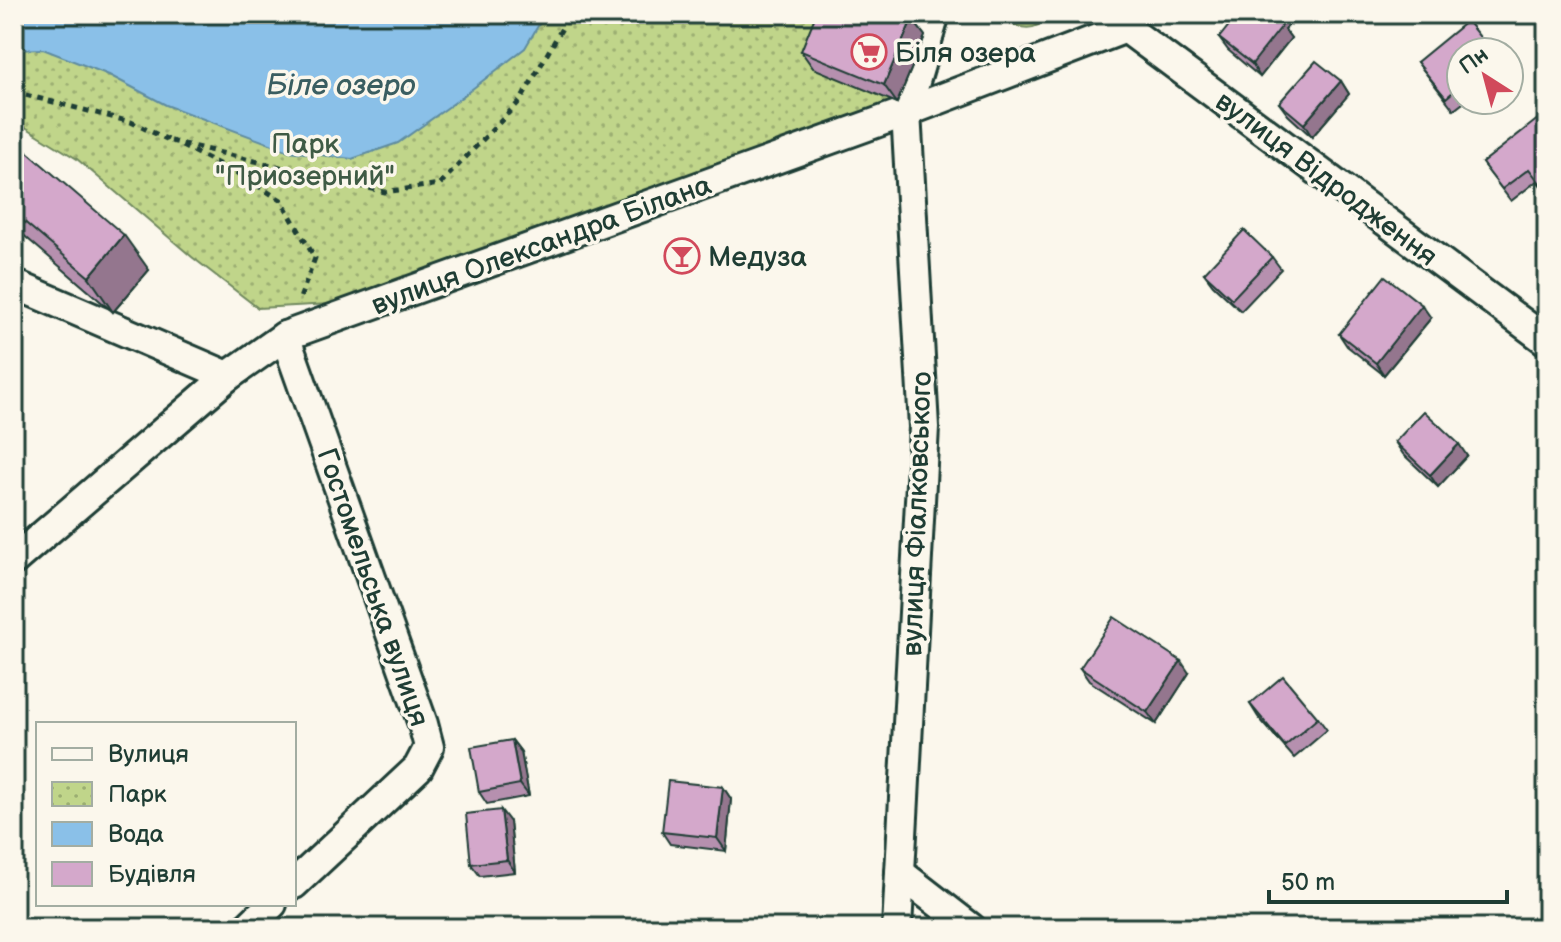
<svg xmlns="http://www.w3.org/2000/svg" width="1561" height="942" viewBox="0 0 1561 942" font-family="'Balsamiq Sans',sans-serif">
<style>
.grass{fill:url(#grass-tufts);stroke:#70895f;stroke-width:2}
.park{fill:url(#park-dots);stroke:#70895f;stroke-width:2}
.water{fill:#8ac0e8;stroke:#5f8ca0;stroke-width:2}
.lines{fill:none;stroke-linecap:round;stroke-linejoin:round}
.street-casing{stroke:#1f3d34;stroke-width:34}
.path{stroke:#1f3d34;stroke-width:5;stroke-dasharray:6 6;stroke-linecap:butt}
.street{stroke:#fbf7ec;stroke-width:28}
.wall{fill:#b690af;stroke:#1f3d34;stroke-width:2}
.shaded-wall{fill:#94768e;stroke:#1f3d34;stroke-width:2}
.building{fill:#d4a8cb;stroke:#1f3d34;stroke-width:2}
.labels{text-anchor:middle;stroke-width:7;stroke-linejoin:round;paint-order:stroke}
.poi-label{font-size:28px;fill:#1f3d34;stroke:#fbf7ec;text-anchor:start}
.park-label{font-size:28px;fill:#3f5b45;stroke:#fbf7ec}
.street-label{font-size:28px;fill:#1f3d34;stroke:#fbf7ec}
.water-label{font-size:30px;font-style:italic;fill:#3a5e61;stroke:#fbf7ec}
</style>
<defs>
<pattern id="grass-tufts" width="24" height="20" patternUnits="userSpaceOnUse" patternTransform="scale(2)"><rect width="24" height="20" fill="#c0d58a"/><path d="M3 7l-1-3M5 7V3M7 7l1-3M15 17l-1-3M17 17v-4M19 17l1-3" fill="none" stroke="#9bae72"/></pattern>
<pattern id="park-dots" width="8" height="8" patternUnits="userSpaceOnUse" patternTransform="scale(2)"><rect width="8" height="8" fill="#c0d58a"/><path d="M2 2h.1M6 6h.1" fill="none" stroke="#9bae72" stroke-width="1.8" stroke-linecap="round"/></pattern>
</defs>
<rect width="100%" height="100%" fill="#fbf7ec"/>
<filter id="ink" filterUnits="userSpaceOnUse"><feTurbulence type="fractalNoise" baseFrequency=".0125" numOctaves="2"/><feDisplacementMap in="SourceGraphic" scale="16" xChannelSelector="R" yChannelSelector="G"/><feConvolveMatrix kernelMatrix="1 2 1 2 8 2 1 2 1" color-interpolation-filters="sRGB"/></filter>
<g filter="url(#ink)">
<path class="grass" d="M988 14H1046V18C1032 38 1006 22 988 14Z"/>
<path class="park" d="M14 14H836L897 103 574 224 331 304 258 308 192 257 77 159 14 120Z"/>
<path class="water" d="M14 14H545L525 48 454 103 398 143 352 159 289 151 166 105 109 75 43 49 14 50Z"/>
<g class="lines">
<defs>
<g id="street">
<path d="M1111 17 1547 341"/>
<path d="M14 284 228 376"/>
<path d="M285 336 423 724 429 747 418 768 294 884"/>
<path d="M14 560 228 376 285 336 906 112 1126 28"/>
<path d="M900 873 971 928"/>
<path d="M247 928 272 904"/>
<path d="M897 928 924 427 906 112 935 14"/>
</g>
</defs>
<use href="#street" class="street-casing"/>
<g class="path">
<path d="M14 92 131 122 173 142"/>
<path d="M171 141 385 192 440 184 521 100 570 14"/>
<path d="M182 146 237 173 281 200 315 258 299 301"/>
</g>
<use href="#street" class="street"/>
</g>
<g class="wall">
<path d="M912 19 925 36 897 103 813 68 801 51Z"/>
<path d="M1285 30 1291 38 1260 77 1228 50 1219 38Z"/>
<path d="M1461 52V100H1467L1454 110 1417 62Z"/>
<path d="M1341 81 1349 94 1312 137 1288 115 1279 103Z"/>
<path d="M1547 117V193L1537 181 1511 201 1482 163Z"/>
<path d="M14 147 149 270 113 312 14 227Z"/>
<path d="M1272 257 1281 269 1241 311 1213 285 1204 273Z"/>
<path d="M1431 318 1384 375 1347 346 1339 334Z"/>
<path d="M1395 442 1467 456 1438 487 1403 454Z"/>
<path d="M1080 668 1189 673 1156 724 1089 681Z"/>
<path d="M1250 704 1318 718 1327 730 1294 758 1258 717Z"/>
<path d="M512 740 521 752 529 796 487 804 479 792Z"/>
<path d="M723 787 731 799 726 851 670 844 662 832Z"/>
<path d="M510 822 515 872 480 876 471 864Z"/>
</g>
<g class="shaded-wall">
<path d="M1279 14H1297L1285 30 1291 38 1260 77 1252 64 1275 20Z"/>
<path d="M912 19 925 36 897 103 884 85Z"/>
<path d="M1341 81 1349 94 1312 137 1304 124Z"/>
<path d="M124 235 149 270 113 312 89 277Z"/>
<path d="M1422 305 1431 318 1384 375 1376 363Z"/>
<path d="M17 308 22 314 14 331V315Z"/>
<path d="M1459 444 1467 456 1438 487 1430 475Z"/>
<path d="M1181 661 1189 673 1156 724 1147 712Z"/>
<path d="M512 740 521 752 529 796 520 784Z"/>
<path d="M723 787 731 799 726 851 717 838Z"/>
<path d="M501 810 510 822 515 872 507 860Z"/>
</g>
<g class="building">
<path d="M816 14H901L912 19 884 85 801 51Z"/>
<path d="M1238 14H1279L1275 20 1282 26 1252 64 1219 38Z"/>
<path d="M1467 21 1492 52H1461V85L1446 98 1417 62Z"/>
<path d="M1316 61 1341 81 1304 124 1279 103Z"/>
<path d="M1544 114 1547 117V192L1529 169 1502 189 1482 163Z"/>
<path d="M17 143 124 235 89 277 14 213V147Z"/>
<path d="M1244 230 1272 257 1232 299 1204 273Z"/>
<path d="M1385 276 1422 305 1376 363 1339 334Z"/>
<path d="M1424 411 1459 444 1430 475 1395 442Z"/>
<path d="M1114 617 1181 661 1147 712 1080 668Z"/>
<path d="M1283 676 1318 718 1285 746 1250 704Z"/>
<path d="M512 740 520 784 479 792 471 747Z"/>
<path d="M668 781 723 787 717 838 662 832Z"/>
<path d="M501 810 507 860 471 864 466 814Z"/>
</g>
</g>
<defs>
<symbol id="supermarket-ring" viewBox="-11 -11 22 22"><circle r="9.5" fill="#fbf7ec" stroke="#d1495b" stroke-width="1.5"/><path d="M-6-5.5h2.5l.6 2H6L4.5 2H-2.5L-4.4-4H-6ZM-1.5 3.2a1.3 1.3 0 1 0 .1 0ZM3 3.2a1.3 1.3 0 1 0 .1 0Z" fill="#d1495b"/></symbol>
<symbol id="bar-ring" viewBox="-11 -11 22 22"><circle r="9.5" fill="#fbf7ec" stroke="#d1495b" stroke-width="1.5"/><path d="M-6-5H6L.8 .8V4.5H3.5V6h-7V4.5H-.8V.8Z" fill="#d1495b"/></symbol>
</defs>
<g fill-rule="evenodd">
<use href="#supermarket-ring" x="849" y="32" width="40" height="40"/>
<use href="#bar-ring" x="662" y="236" width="40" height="40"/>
</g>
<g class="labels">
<g class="poi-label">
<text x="895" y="62">Біля озера</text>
<text x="708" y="266">Медуза</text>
</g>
<g class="park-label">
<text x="305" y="153">Парк<tspan x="305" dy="32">"Приозерний"</tspan></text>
</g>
<g class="street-label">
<text transform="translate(1327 178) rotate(37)" y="10">вулиця Відродження</text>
<text transform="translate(541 244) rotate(-20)" y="10">вулиця Олександра Білана</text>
<text transform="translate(916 514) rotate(-88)" y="10">вулиця Фіалковського</text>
<text transform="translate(374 587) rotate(71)" y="10">Гостомельська вулиця</text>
</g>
<g class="water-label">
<text x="341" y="95">Біле озеро</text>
</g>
</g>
<rect width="1561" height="942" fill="none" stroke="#fbf7ec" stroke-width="48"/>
<rect x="24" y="24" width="1513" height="894" fill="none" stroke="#1f3d34" stroke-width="3" filter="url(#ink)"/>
<rect x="36" y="722" width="260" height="184" fill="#fbf7ec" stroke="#a3ada2" stroke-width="2"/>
<rect x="52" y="748" width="40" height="12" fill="#fbf7ec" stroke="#a3ada2" stroke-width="2"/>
<text x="108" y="762" font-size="24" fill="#1f3d34">Вулиця</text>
<rect x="52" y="782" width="40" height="24" fill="url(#park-dots)" stroke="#a3ada2" stroke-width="2"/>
<text x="108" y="802" font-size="24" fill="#1f3d34">Парк</text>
<rect x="52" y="822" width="40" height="24" fill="#8ac0e8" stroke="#a3ada2" stroke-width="2"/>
<text x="108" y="842" font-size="24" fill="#1f3d34">Вода</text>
<rect x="52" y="862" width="40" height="24" fill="#d4a8cb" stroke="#a3ada2" stroke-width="2"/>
<text x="108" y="882" font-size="24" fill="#1f3d34">Будівля</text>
<g transform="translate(1485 76) rotate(324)"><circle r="38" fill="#fbf7ec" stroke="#a3ada2" stroke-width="2"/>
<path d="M0-6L14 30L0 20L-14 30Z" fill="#d1495b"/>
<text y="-12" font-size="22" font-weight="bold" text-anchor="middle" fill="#1f3d34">Пн</text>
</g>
<path d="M1269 890v12h238v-12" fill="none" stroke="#1f3d34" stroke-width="4"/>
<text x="1281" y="890" font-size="24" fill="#1f3d34" stroke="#fbf7ec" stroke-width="6" paint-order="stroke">50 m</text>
</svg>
